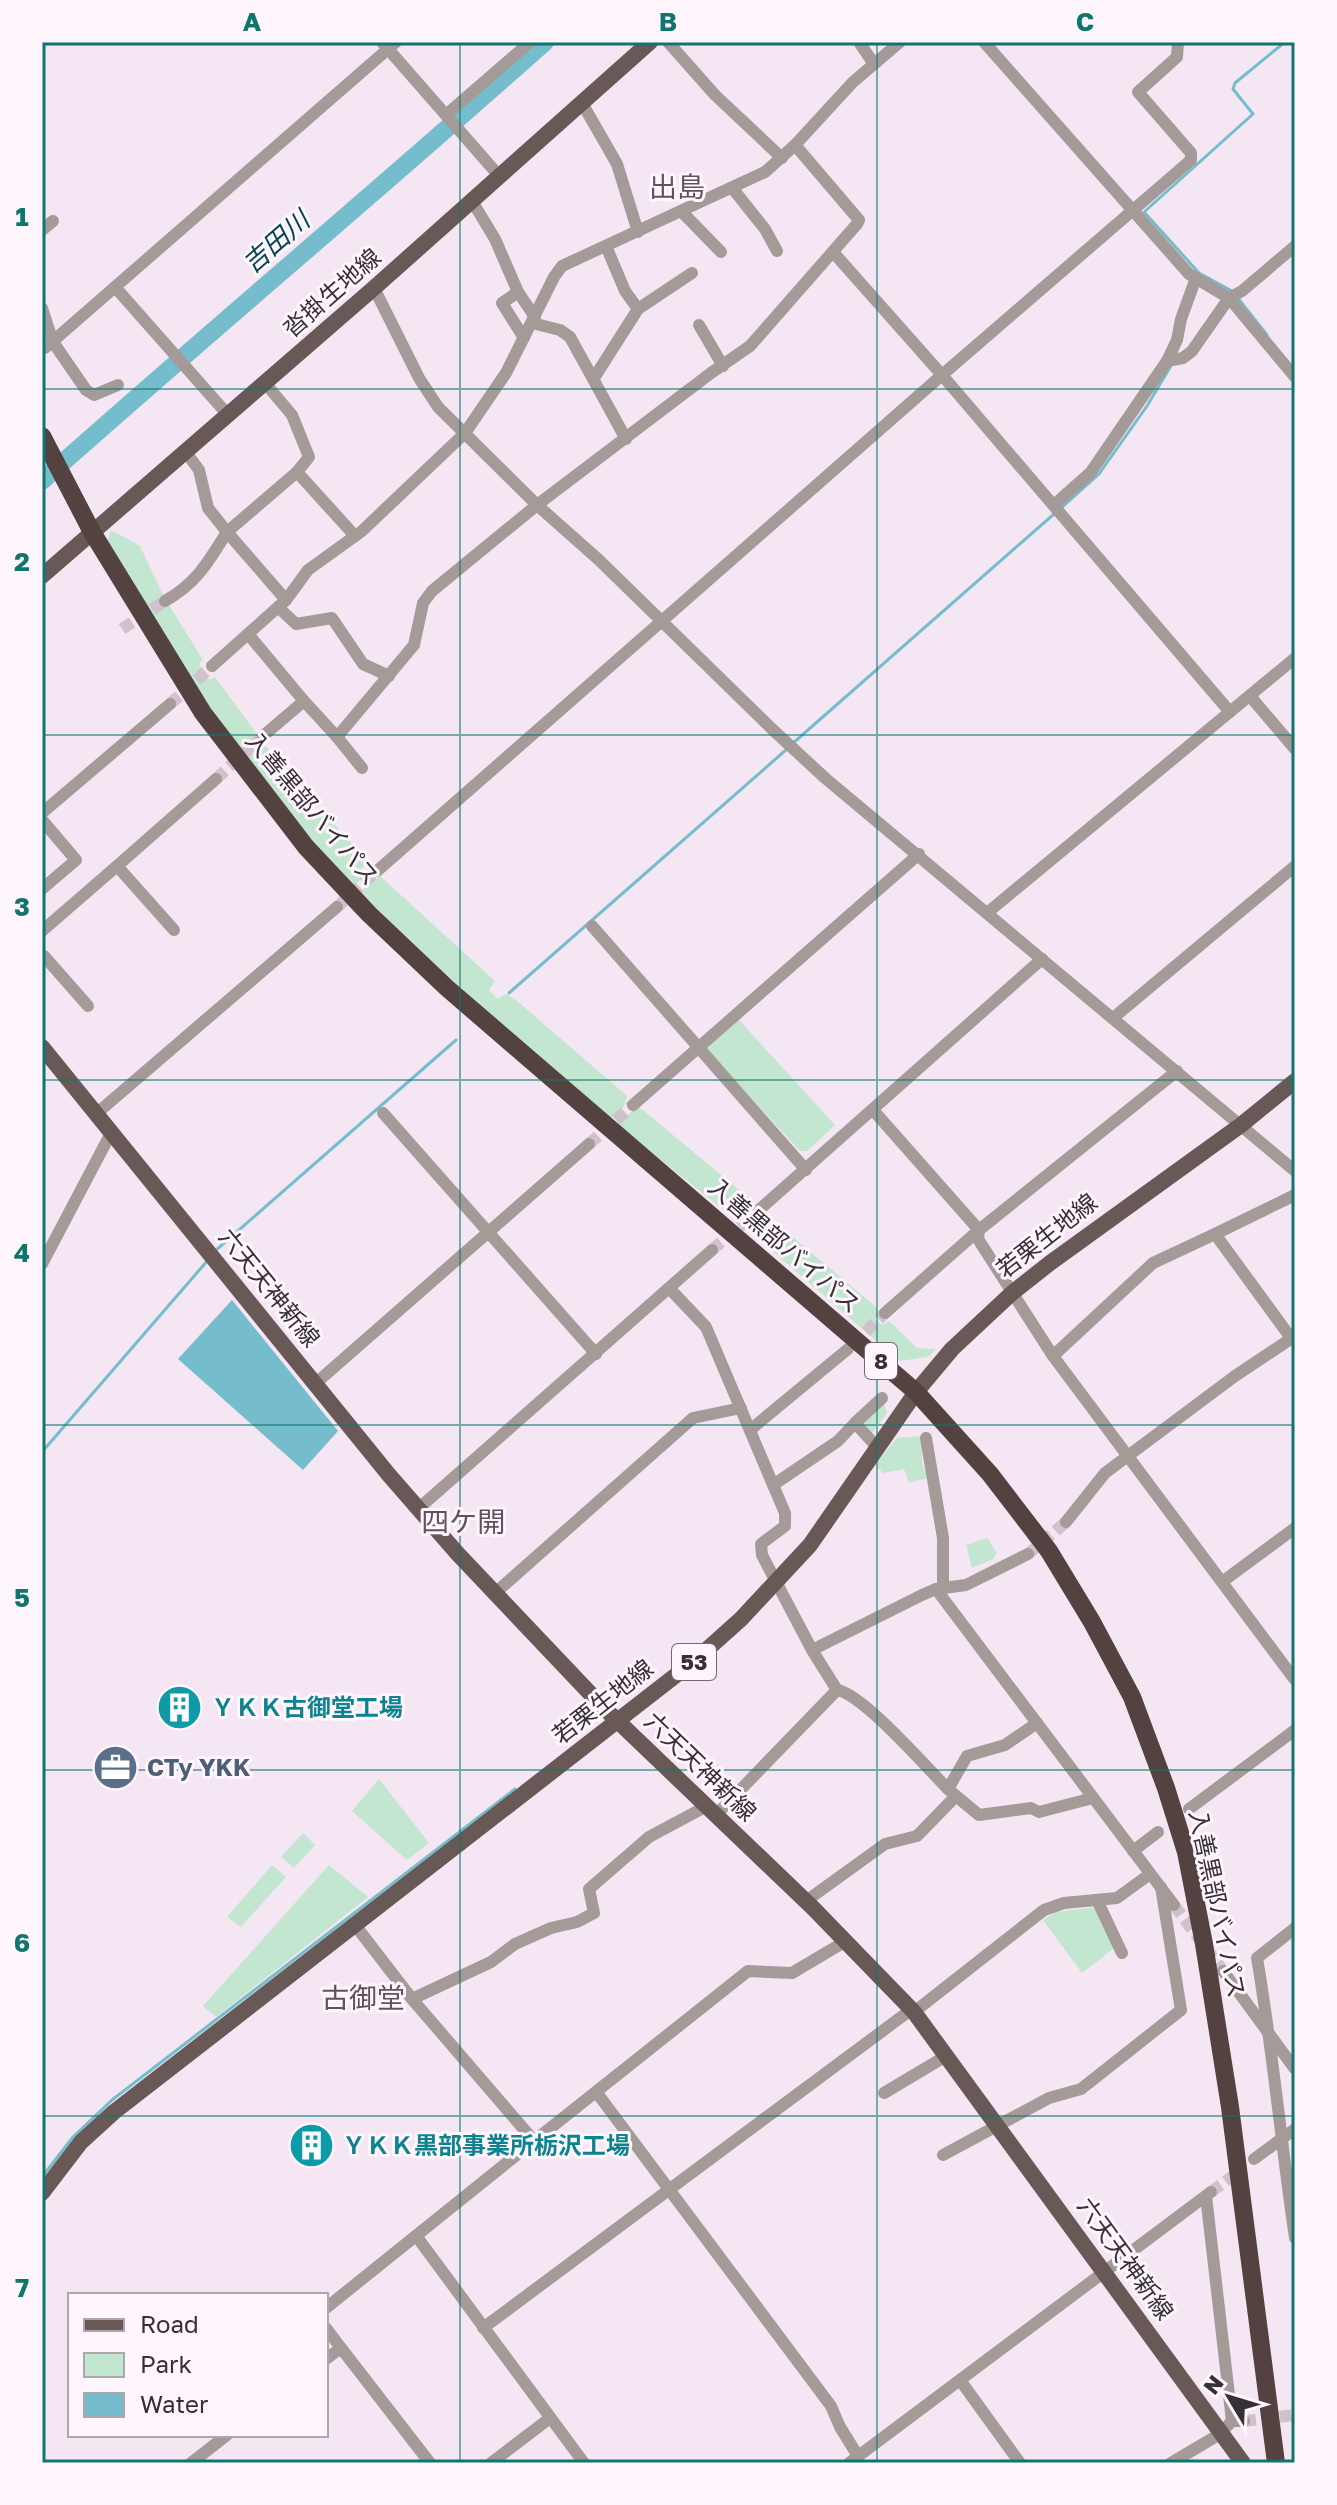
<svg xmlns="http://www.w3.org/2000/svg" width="1337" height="2505" viewBox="0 0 1337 2505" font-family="'Golos Text','Noto Sans JP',sans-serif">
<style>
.green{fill:#c2e6cf}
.water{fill:#75bdcc}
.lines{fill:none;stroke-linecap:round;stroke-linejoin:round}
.stream{stroke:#75bdcc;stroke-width:3}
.river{stroke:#75bdcc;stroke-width:18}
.minor-tunnel{stroke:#cfc2cd;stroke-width:12;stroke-dasharray:12 6;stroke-linecap:butt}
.minor{stroke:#a49b99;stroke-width:12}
.major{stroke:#685956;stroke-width:16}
.highway{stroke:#53423f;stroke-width:18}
.grid{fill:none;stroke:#0f766e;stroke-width:2;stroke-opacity:0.55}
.labels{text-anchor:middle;stroke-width:6;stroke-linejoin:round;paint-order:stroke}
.shield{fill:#fef5fd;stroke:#726b72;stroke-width:2}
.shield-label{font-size:22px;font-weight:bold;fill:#363036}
.street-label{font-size:24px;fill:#363036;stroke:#fef5fd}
.culture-label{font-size:24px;font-weight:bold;fill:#0d838f;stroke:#fef5fd;text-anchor:start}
.service-label{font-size:24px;font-weight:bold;fill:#4e5e75;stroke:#fef5fd;text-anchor:start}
.water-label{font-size:26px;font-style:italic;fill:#004550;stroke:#fef5fd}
.quarter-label{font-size:28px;fill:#5f525e;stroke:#fef5fd}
.neatline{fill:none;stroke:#0f766e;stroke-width:3}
.grid-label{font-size:26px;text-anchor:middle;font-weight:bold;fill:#0f766e}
</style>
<rect width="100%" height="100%" fill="#f5e6f3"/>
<g class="green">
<path d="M111 530 140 546 163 595 158 599 162 607 169 605 203 660 199 664 209 680 215 677 257 734 253 740 259 747 264 744 311 799 304 806 314 815 321 810 368 861 361 869 367 875 353 886 304 832 207 704 107 542Z"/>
<path d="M380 876 495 981 489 990 498 999 506 994 516 1000 627 1096 624 1106 610 1119 416 948 360 892Z"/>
<path d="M739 1020 835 1125 807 1151H800L706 1049Z"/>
<path d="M638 1106 750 1199 742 1206 750 1212 739 1222 617 1125Z"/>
<path d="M757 1217 763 1220 770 1218 876 1307 879 1314 875 1319 882 1325 889 1321 917 1348 936 1349 928 1357 899 1361 745 1227Z"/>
<path d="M883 1401 887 1413 871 1434 862 1423Z"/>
<path d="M922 1436V1462L927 1478 909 1483 904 1469 883 1473 875 1465 897 1438Z"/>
<path d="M987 1538 997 1553 993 1559 972 1568 966 1545Z"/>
<path d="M379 1779 429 1843 407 1860 352 1811Z"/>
<path d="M303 1833 315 1845 294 1868 281 1857Z"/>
<path d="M272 1865 286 1877 241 1927 227 1917Z"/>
<path d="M329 1865 368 1897 216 2017 203 2006Z"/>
<path d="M1097 1907 1114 1948 1082 1973 1043 1920 1056 1912Z"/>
</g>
<path class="water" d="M232 1300 338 1431 303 1470 178 1359Z"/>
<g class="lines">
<g class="stream">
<path d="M1232 291 1199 273 1144 212 1253 114 1233 89 1235 83 1285 42"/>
<path d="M1237 297 1267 335"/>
<path d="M1060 509 1099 474 1147 406 1172 364"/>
<path d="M792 744 1054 514"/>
<path d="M509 993 787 749"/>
<path d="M215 1251 456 1040"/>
<path d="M42 1452 208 1260"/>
<path d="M42 2177 73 2137 112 2100 515 1789"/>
</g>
<path class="river" d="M42 481C208 333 379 190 545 42"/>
<g class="minor-tunnel">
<path d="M122 629 165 601"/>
<path d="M170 704 212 666"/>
<path d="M216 779 263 736"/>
<path d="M337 907 377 871"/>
<path d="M589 1144 633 1105"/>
<path d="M712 1250 760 1209"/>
<path d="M853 1344 885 1313"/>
<path d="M1028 1554 1066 1522"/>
<path d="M1174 1905 1223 1971"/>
<path d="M1211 2192 1241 2170"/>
<path d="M1244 2421 1295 2415"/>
</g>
<g class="minor">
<path d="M382 42 500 177"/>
<path d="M668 42 715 95 782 158"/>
<path d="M859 42 874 64"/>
<path d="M984 42 1189 274 1229 298 1295 377"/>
<path d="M582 103 617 164 638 232"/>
<path d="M447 114 530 42"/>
<path d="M733 189 765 229 777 251"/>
<path d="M472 201 495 239 518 292"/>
<path d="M682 212 721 252"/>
<path d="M42 230 53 221"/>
<path d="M833 252 942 375 1230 712"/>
<path d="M115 287 228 415"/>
<path d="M374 288 419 378 438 407 537 505 599 560 772 729 825 778 1295 1171"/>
<path d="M42 308 53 342 86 390 94 395 118 385"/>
<path d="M638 309 692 273"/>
<path d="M532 323 560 330 570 337 626 439"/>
<path d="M699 325 723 366"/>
<path d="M524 338 502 303 518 292 535 317"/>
<path d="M45 348 396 42"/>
<path d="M1167 361 1183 358 1192 351 1229 298 1242 291 1295 246"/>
<path d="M594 378 638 309 625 291 606 246"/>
<path d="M265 383 292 415 309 457 297 472"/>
<path d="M185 451 199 470 208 508 227 532 297 472 355 536"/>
<path d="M1054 505 1091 472 1167 361 1177 340 1181 319 1196 278"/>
<path d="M165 601C197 583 208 562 227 532L286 600"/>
<path d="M278 607 296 624 332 618 363 664 389 676"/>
<path d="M248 634 304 701"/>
<path d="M212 666 286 600 308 570 362 531 465 433 506 373 554 277 562 266 765 172 795 145 853 82 900 42"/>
<path d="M1250 696 1295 749"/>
<path d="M263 736 304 701 337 737"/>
<path d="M362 768 337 737 414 645 423 603 432 591 537 505 711 373 750 346 857 224 859 220 795 145"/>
<path d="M42 813 170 704"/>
<path d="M42 820 76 860 42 889"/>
<path d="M377 871 942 375 1191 160V153L1138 92 1177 57 1178 42"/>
<path d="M987 913 1295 658"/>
<path d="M592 926 806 1170"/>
<path d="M174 930 117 866 216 779"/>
<path d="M42 931 117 866"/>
<path d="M42 958 44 956 88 1006"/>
<path d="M1113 1018 1295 866"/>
<path d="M633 1105 919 854"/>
<path d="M873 1110 979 1230 978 1239 1053 1356 1295 1680"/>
<path d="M383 1113 596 1354"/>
<path d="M96 1114 337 907"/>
<path d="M760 1209 1042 959"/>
<path d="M1215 1234 1295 1195"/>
<path d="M42 1264 111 1133"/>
<path d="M669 1288 706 1327 785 1513V1526L761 1544 762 1555 812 1650 922 1595 936 1589 966 1585 1028 1554"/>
<path d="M885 1313 979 1230 1177 1071"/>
<path d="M1053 1356 1153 1263 1215 1234 1291 1338"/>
<path d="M316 1383 589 1144"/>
<path d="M855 1423 882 1398"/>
<path d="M750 1430 848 1349"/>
<path d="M926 1438 943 1538V1588"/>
<path d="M773 1485 838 1441 855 1423 876 1446"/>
<path d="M418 1509 712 1250"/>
<path d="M1066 1522 1105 1473 1235 1376 1295 1336"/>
<path d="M1222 1582 1295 1528"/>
<path d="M936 1589 1174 1905"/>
<path d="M494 1594 693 1418 741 1408"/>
<path d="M837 1690C863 1694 927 1768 948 1789L967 1756 1005 1745 1037 1723"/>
<path d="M956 1796 979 1815 1031 1808 1039 1812 1093 1798"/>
<path d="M1189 1809 1295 1730"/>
<path d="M715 1816 837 1690 812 1650"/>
<path d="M1133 1851 1158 1832"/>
<path d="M1097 1900 1122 1953"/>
<path d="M806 1901 885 1844 917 1836 956 1796 948 1789"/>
<path d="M1295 1928 1257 1958C1273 2051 1281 2144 1295 2238"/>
<path d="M1223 1971 1295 2069"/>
<path d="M412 1999 491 1962 515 1944 551 1928 577 1922 594 1913 589 1889 649 1837 705 1807"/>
<path d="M914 2012 1044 1910 1064 1903 1117 1898 1150 1874"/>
<path d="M597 2093 831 2406 840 2427 858 2456"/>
<path d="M884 2093 946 2056"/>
<path d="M534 2141 748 1971 792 1973 846 1941"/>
<path d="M943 2155 1049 2098 1081 2089 1181 2010 1161 1887"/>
<path d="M1254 2159 1295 2129"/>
<path d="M1206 2196 1232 2421"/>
<path d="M417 2237 584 2463"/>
<path d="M326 2308 534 2141 412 1999 355 1925"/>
<path d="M326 2328 341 2348 326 2359"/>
<path d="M483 2328 912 2009"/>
<path d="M341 2348 430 2463"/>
<path d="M960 2380 1020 2463"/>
<path d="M191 2463 227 2435"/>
<path d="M491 2463 550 2418"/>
<path d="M849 2463 1211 2192"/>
<path d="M1171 2463 1220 2434 1232 2421H1244"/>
</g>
<g class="major">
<path d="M42 576 374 288 650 42"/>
<path d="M42 1047 389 1475 457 1553 604 1708 813 1908 914 2012 1243 2463"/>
<path d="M42 2193 81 2142 114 2112 693 1662 741 1619 810 1545 916 1392 952 1349 1012 1293 1050 1263 1241 1125 1295 1081"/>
</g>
<path class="highway" d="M42 436 92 532 203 713 306 847 369 914 447 988 916 1392 990 1474 1049 1551 1092 1622 1132 1697 1166 1788 1186 1852 1204 1944 1230 2107 1276 2463"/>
</g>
<path class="grid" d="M460 42V2463M877 42V2463M42 389H1295M42 735H1295M42 1080H1295M42 1425H1295M42 1770H1295M42 2116H1295"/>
<defs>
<symbol id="building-disc" viewBox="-11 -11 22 22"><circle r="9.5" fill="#0f9aa8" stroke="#fef5fd"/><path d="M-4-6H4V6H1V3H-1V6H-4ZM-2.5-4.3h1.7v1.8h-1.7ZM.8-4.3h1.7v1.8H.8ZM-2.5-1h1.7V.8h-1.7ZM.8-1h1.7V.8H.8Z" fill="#fff"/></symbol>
<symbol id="office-disc" viewBox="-11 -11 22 22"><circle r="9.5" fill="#5c6f8a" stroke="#fef5fd"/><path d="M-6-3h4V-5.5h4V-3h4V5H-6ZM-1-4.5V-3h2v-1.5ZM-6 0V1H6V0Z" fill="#fff"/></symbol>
</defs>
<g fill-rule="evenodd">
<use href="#building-disc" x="154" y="1682" width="51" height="51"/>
<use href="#office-disc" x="90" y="1742" width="51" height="51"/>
<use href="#building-disc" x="286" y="2120" width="51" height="51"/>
</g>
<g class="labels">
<g class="shield">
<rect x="865" y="1343" width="32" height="36" rx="6"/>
<rect x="672" y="1644" width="44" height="36" rx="6"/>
</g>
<g class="shield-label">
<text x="881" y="1369">8</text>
<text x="694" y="1670">53</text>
</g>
<g class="street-label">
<text transform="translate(332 293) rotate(-41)" y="8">沓掛生地線</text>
<text transform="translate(312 809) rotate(50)" y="8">入善黒部バイパス</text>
<text transform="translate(1047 1236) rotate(-38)" y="8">若栗生地線</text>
<text transform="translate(784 1246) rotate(41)" y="8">入善黒部バイパス</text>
<text transform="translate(269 1288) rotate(51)" y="8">六天天神新線</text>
<text transform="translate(603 1702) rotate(-38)" y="8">若栗生地線</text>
<text transform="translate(700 1767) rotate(44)" y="8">六天天神新線</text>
<text transform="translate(1217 1904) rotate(78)" y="8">入善黒部バイパス</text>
<text transform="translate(1125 2259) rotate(54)" y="8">六天天神新線</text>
</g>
<g class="culture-label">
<text x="211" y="1716">ＹＫＫ古御堂工場</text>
<text x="342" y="2154">ＹＫＫ黒部事業所栃沢工場</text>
</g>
<g class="service-label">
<text x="147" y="1776">CTy YKK</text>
</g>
<g class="water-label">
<text transform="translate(276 242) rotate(-41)" y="9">吉田川</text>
</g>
<g class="quarter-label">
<text x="677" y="197">出島</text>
<text x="463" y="1532">四ケ開</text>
<text x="363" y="2008">古御堂</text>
</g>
</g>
<rect width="1337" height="2505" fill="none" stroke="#fef5fd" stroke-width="88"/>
<rect x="68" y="2293" width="260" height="144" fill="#fef5fd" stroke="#aea6ad" stroke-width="2"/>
<rect x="84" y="2319" width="40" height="12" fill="#685956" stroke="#aea6ad" stroke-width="2"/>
<text x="140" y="2333" font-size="24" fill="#363036">Road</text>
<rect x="84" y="2353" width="40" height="24" fill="#c2e6cf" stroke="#aea6ad" stroke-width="2"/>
<text x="140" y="2373" font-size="24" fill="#363036">Park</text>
<rect x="84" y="2393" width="40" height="24" fill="#75bdcc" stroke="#aea6ad" stroke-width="2"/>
<text x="140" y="2413" font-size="24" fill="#363036">Water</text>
<g transform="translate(1229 2397) rotate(308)" stroke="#fef5fd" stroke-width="6" paint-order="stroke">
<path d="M0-6L14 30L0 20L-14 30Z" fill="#363036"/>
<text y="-12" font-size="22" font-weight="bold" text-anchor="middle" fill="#363036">N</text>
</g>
<rect x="44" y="44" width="1249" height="2417" class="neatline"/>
<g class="grid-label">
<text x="252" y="31">A</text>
<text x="668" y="31">B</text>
<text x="1085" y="31">C</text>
<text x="22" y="226">1</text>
<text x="22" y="571">2</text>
<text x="22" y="916">3</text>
<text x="22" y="1262">4</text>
<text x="22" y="1607">5</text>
<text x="22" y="1952">6</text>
<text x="22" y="2297">7</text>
</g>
</svg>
